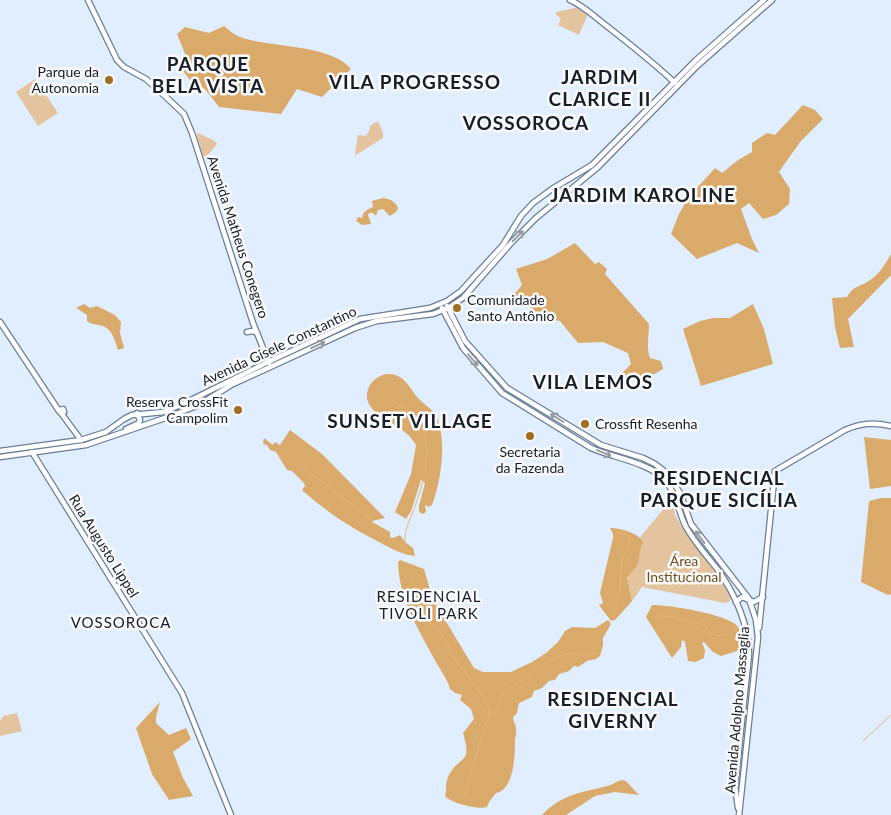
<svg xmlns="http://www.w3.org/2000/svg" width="891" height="815" viewBox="0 0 891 815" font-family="Lato,sans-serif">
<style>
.green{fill:#e3c49e}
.forest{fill:#d9aa6a}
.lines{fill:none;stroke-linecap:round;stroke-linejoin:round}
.stream{stroke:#e6b676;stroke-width:1}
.secondary-casing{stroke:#6a7d96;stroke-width:7}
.secondary{stroke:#fff;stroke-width:4.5}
.oneway{stroke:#979a9f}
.poi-dot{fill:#a06e23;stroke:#fafafa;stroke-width:2}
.labels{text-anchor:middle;stroke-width:5;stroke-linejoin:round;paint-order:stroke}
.poi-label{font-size:14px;fill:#171e29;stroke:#fafafa;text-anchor:end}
.street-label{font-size:14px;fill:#171e29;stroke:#fafafa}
.park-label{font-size:14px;fill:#704f1f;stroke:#fafafa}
.neighbourhood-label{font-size:15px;letter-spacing:1px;fill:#171e29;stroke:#fafafa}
.district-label{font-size:19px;font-weight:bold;letter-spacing:1px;fill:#171e29;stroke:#fafafa}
</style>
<rect width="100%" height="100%" fill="#e1eeff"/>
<g class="green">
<path d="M579 7 588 14 579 35 558 25 561 18 556 15V12Z"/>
<path d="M35 79 58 113 38 126 16 92Z"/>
<path d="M378 121 383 133V138L356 155 355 153 358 135 366 136 369 131 370 126Z"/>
<path d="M198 133 215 141 217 144 206 157 203 156 197 135Z"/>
<path d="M672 499 675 515 683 529 718 573 732 597 729 602 725 603 642 587 632 601 627 581 641 536Z"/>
<path d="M17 713 22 731 0 736V721L3 716Z"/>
</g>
<g class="forest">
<path d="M224 26C228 29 234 35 240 37 270 48 331 44 351 69L322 97 297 89 281 114 219 107 205 89 191 81 183 71 190 66 177 34 185 27 209 33Z"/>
<path d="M803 105 815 110 823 119 800 142 779 172 790 189 789 204 776 215 763 219 749 203 741 209 752 239 759 253 737 243 697 259 671 234 679 214 688 198 715 168 722 173 738 160 752 152V143L767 133 775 135Z"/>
<path d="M383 198C390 199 395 201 398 208L396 212 390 216 383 209 378 210 376 216 373 213H369L368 215 371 224 362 225 356 221 358 217 362 218C364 210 367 210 373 207L372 201Z"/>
<path d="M575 243 595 264 599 262 607 269 605 274 649 324C649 336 646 347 650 358L661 361 663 369 645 379H629L622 373 631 364 628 353 603 342 578 343 560 321 530 316 532 308 512 297 522 285 516 269 547 259Z"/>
<path d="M891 254V275L848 319 854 347 840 348 835 327 832 298 847 297C855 284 859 288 870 280 880 274 885 264 891 254Z"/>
<path d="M84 304 90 308 97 306 115 315 121 322 120 333 124 348 118 350C115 341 113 330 103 326 96 324 92 325 87 321V315L76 308Z"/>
<path d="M753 304 764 329 773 364 701 386 683 329 700 321 713 318H730Z"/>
<path d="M386 374C404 373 408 386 418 398 423 404 430 407 435 414 448 436 441 482 432 505L428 507 425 504 426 512 423 514 419 512V506L425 483 421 480 411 511 406 519 395 512 411 474 416 445C413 441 410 436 406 433 392 421 356 410 370 385 374 379 379 376 386 374Z"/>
<path d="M290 430 322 454 385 518 372 521 374 523 390 532V537L393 538 400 535 405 542 413 548 415 556C403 555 390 548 379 542 348 526 328 513 302 490L305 486 304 483 292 471 287 470 276 452 270 450 267 445 263 444 264 438 273 445 275 442 280 445Z"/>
<path d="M864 437 891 440V486L870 489Z"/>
<path d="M881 498H891V594L888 595 861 582 869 501Z"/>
<path d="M610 528C620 528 639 533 643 542L641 546 638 564 627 578 632 601 615 620 611 621 599 605 603 603 600 593 613 538V534Z"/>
<path d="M400 560 424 569 433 600 474 668 483 672H511L532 662 546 653 558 642 565 631 572 627 595 628 608 620 611 624 603 638V645L600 656 596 659 587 661 578 667 574 666 569 671 559 674 555 680 549 681 542 688 534 691 532 697 519 703 517 713 513 717C513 721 516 725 516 728 517 732 515 737 515 741 515 755 514 790 496 793L489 802 487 807C479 810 450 803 445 796 447 790 445 783 448 777 459 754 473 766 463 733L474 719 471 709 460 700 462 695 455 693 450 689C448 680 441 671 436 662 419 630 399 600 398 562Z"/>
<path d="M652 605C669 605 729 614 738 627 742 634 742 646 742 654L737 651 721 656 713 652 704 642 702 643 705 650 704 658 695 662 688 661 685 642 682 640 681 647 672 658 646 617Z"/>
<path d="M160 702 156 717V723L169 735 186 728 191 739 173 752 183 778 193 796 169 800 152 774 136 728Z"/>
<path d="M622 780 626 781 639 795 615 792 595 796 566 815H542C562 794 580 793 607 786 613 785 616 781 622 780Z"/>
</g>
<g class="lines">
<g class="stream">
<path d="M391 399C401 406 413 414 420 425 436 449 421 490 412 514 407 527 401 538 408 551"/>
<path d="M303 467 368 517 381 533 408 551"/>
<path d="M411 572 421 606 427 620 442 634 452 655 482 695 489 708V718"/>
<path d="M655 616 674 617 705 625 709 631 715 636 729 634"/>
<path d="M613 617 620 588 622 560 630 542 626 535 617 532"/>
<path d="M863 741 891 715"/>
<path d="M465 797 485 723 498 710 499 701 503 693 551 660 568 653 586 656 597 653"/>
</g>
<defs>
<g id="secondary">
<path d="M88 0 117 60 124 67 146 79 166 97 184 114 192 133 253 323 269 363"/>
<path d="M570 0C584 6 596 18 608 27 631 45 654 63 675 83"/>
<path d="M447 306 465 341 507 388 601 445 643 458 655 464 668 474 680 493 691 524 749 599 756 620 758 637 739 815"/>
<path d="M442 308 463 348 502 393 591 448C614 458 647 462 664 479 677 493 678 512 686 527 695 543 707 556 718 570 735 594 749 625 749 654L735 786 738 808"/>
<path d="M0 322 59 411"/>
<path d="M247 332 253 331 257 333"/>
<path d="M63 409 64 412 61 413 60 410Z"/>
<path d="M61 413 81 440"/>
<path d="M126 429 139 423 140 420 137 413"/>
<path d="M0 451 81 440 106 432 124 419 132 415 164 412 185 403 268 362 360 319 430 308 447 301 461 291 503 245 521 216 533 203 552 189 592 165 696 60 764 0"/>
<path d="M32 452 182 693 231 815"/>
<path d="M0 457 86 445 168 417 199 405 231 385 355 328 377 321 433 314 448 308 463 298 512 242 536 218 598 167 697 66 772 0"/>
<path d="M736 602 742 597 754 602 763 597"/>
<path d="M759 628 775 471 845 430C861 423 874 422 891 426"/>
</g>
</defs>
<use href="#secondary" class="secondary-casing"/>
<use href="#secondary" class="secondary"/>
</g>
<defs><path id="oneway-shaft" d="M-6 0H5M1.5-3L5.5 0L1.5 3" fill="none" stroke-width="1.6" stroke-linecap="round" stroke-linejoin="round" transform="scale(1.25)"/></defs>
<g class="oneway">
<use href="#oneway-shaft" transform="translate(518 236) rotate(-45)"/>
<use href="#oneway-shaft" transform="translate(318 345) rotate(-25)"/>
<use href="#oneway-shaft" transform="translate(473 360) rotate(49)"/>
<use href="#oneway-shaft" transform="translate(557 418) rotate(-148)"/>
<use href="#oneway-shaft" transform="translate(604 453) rotate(23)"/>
<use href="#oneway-shaft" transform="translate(700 537) rotate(-127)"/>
</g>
<g class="poi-dot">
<circle cx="109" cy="80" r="5"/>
<circle cx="457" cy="308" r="5"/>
<circle cx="238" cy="410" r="5"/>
<circle cx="585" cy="424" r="5"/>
<circle cx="530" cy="436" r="5"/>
</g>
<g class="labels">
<g class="poi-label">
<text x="99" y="77">Parque da<tspan x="99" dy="16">Autonomia</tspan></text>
<text x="467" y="305" text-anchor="start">Comunidade<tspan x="467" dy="16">Santo Antônio</tspan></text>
<text x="228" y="407">Reserva CrossFit<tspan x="228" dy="16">Campolim</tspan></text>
<text x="595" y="429" text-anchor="start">Crossfit Resenha</text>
<text x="530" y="457" text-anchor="middle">Secretaria<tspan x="530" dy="16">da Fazenda</tspan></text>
</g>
<g class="street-label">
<text transform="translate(238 237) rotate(72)" y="5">Avenida Matheus Conegero</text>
<text transform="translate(279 346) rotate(-25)" y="5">Avenida Gisele Constantino</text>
<text transform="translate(104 546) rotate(58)" y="5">Rua Augusto Lippel</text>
<text transform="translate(737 710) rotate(-85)" y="5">Avenida Adolpho Massaglia</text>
</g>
<g class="park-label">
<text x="684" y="566">Área<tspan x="684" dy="16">Institucional</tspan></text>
</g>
<g class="neighbourhood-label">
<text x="429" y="602">RESIDENCIAL<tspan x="429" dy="17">TIVOLI PARK</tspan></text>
<text x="121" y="628">VOSSOROCA</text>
</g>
<g class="district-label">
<text x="208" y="71">PARQUE<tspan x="208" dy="22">BELA VISTA</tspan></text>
<text x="600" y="84">JARDIM<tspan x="600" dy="22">CLARICE II</tspan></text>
<text x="415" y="89">VILA PROGRESSO</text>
<text x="526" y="130">VOSSOROCA</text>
<text x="643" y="202">JARDIM KAROLINE</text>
<text x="593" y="389">VILA LEMOS</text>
<text x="410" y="428">SUNSET VILLAGE</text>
<text x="719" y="485">RESIDENCIAL<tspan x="719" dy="22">PARQUE SICÍLIA</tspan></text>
<text x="613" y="706">RESIDENCIAL<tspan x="613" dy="22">GIVERNY</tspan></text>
</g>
</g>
</svg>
